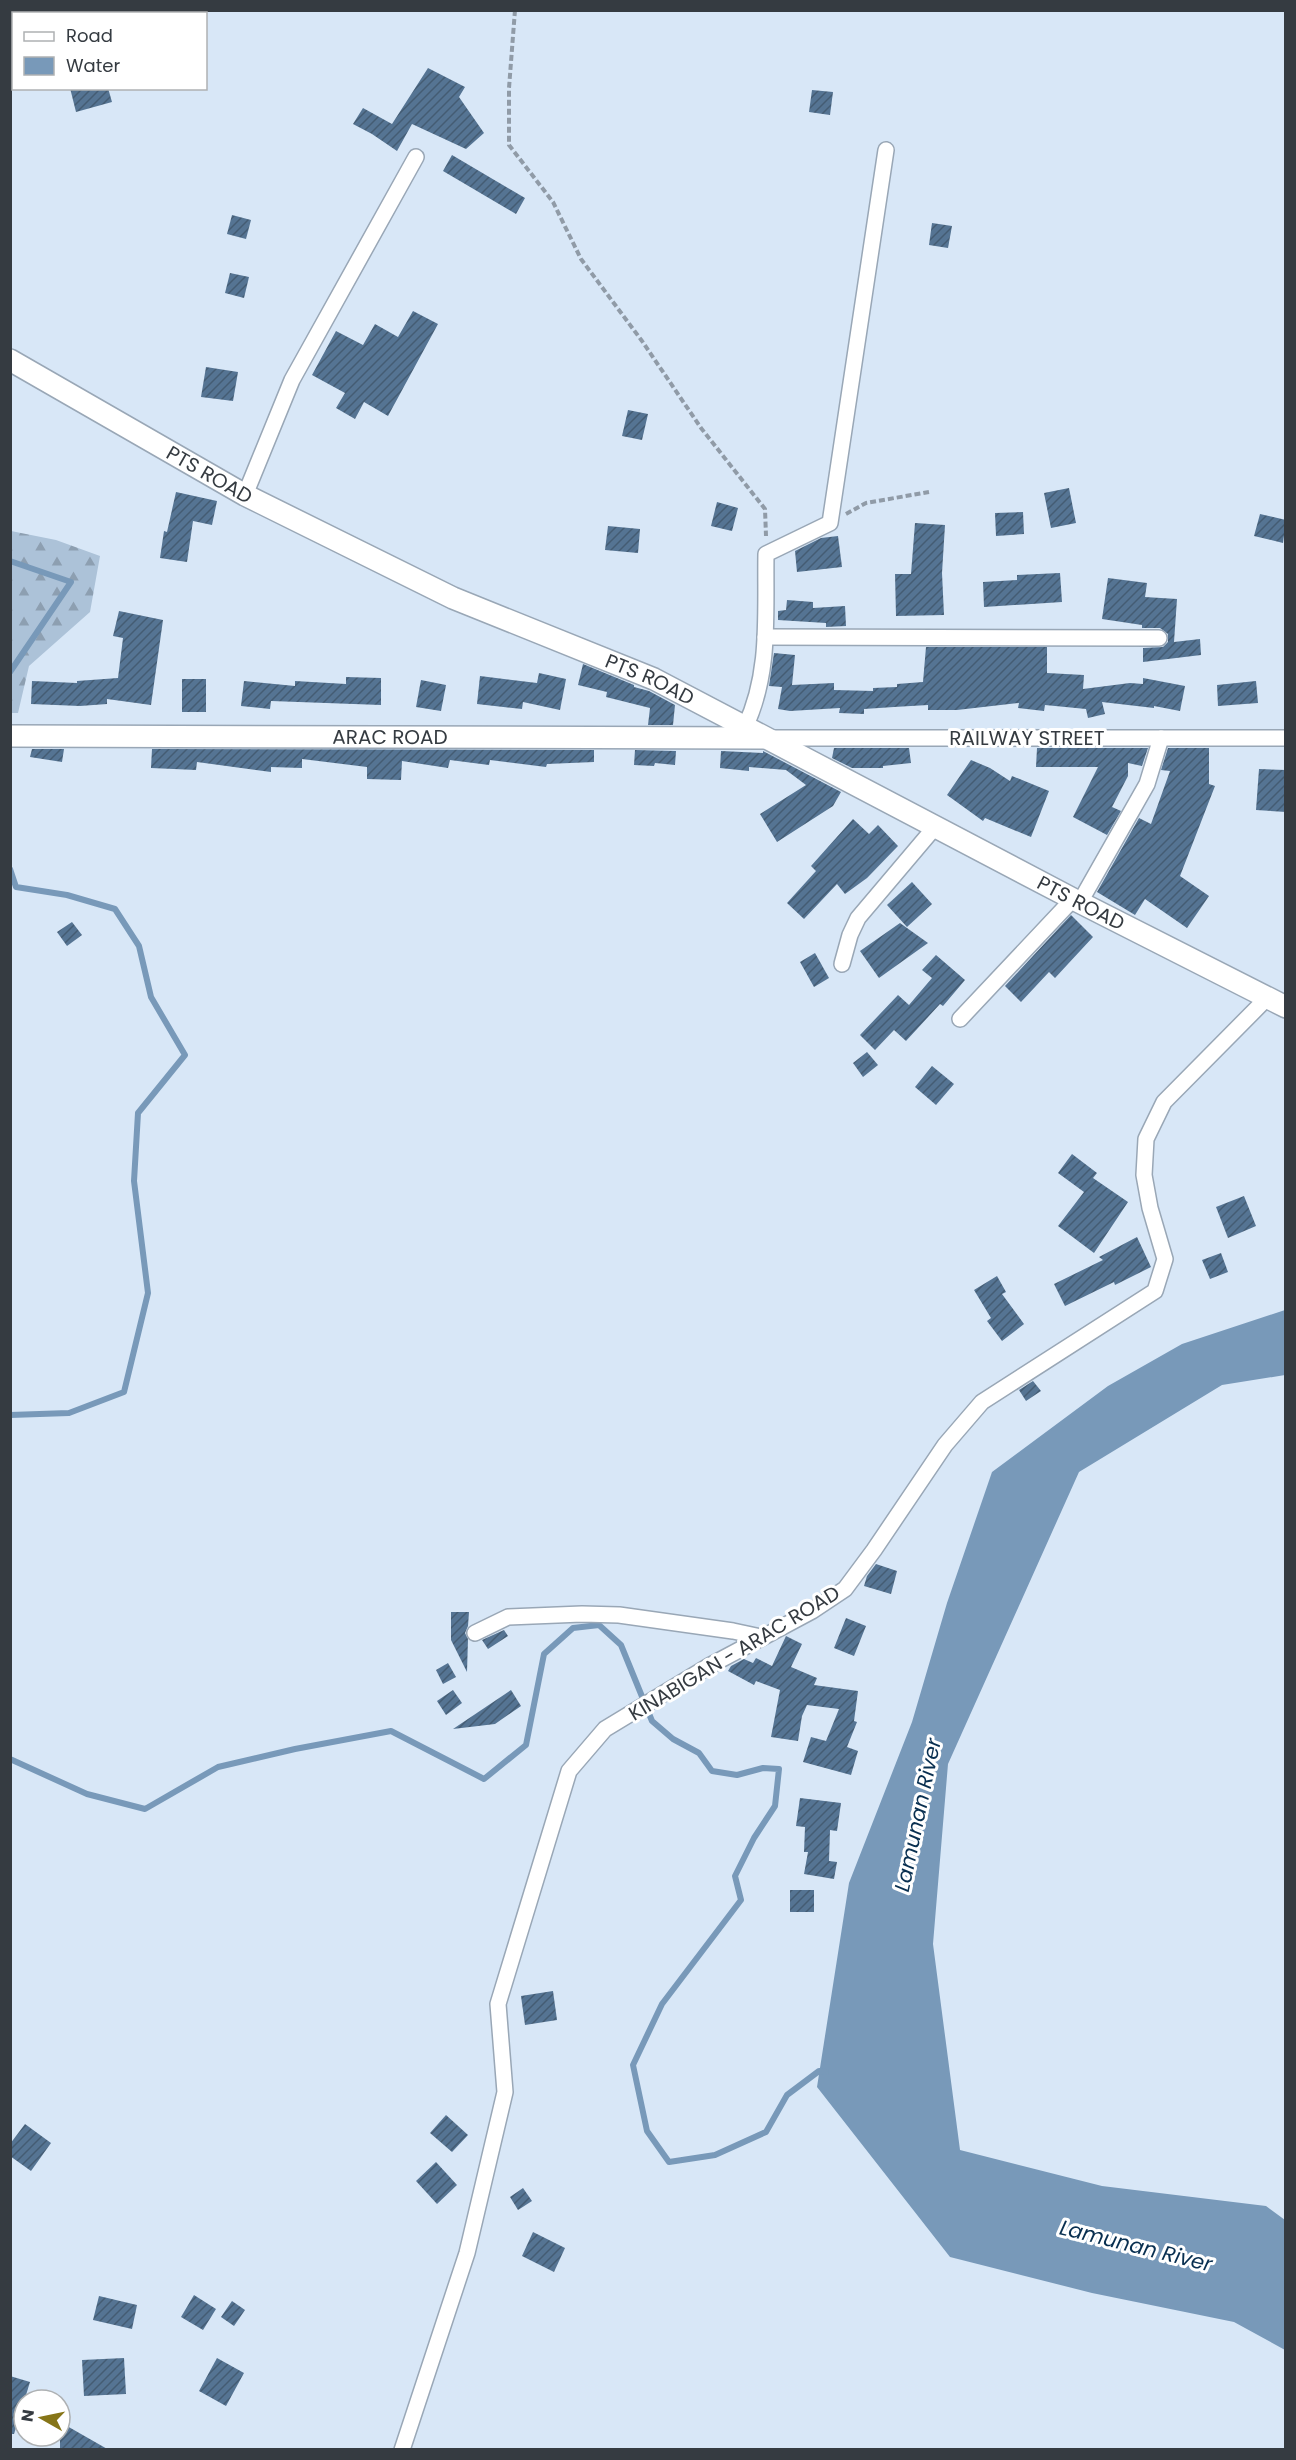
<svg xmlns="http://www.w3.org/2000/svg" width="1296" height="2460" viewBox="0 0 1296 2460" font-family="Poppins,sans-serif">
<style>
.forest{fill:url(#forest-firs)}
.water{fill:#7899b9}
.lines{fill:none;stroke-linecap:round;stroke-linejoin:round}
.stream{stroke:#7899b9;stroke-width:6}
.building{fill:url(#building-hatch)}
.street-casing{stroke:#99a7b6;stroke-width:18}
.secondary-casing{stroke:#99a7b6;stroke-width:24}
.path{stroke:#909ba7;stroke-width:4;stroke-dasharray:6 3;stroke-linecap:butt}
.street{stroke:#fff;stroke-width:15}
.secondary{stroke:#fff;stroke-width:21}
.labels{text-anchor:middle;stroke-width:6;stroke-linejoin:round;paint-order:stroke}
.street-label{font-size:20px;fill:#353b41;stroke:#fff}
.water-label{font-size:21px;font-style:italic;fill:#082f50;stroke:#fff}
</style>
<defs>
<pattern id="forest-firs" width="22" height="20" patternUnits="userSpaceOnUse" patternTransform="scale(1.5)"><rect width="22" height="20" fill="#acc2d8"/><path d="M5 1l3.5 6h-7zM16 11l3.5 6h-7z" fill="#8d9fb1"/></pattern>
<pattern id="building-hatch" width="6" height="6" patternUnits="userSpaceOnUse" patternTransform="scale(1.5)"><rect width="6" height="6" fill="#557493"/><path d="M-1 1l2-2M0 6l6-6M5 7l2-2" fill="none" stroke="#445c73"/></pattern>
</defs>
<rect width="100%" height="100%" fill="#d8e7f7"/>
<path class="forest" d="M11 531 56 540 100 556 90 612 29 666 18 713H10Z"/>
<path class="water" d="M1285 1310V1375L1222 1385 1079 1472 948 1764 933 1944 960 2150 1102 2186 1266 2206 1285 2220V2350L1234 2322 1092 2293 950 2257 817 2087 849 1883 912 1722 947 1603 992 1472 1108 1386 1182 1344Z"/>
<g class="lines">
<g class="stream">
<path d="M10 561 71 582 10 672"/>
<path d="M10 869 16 887 67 895 115 909 139 946 151 997 185 1055 138 1113 134 1181 148 1293 124 1392 69 1413 10 1415"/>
<path d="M10 1759 87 1794 145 1809 218 1767 295 1749 391 1731 484 1779 526 1745 544 1654 573 1628 599 1625 621 1645 652 1721 673 1739 699 1753 712 1771 737 1775 763 1768 779 1769 775 1806 754 1838 735 1876 741 1900 662 2004 633 2065 647 2131 669 2162 715 2155 766 2132 787 2095 819 2071 826 2072"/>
</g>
</g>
<g class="building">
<path d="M428 68 465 87 459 97 484 133 466 149 412 124 397 151 372 134 353 124 363 108 392 124Z"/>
<path d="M70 88H108L112 102 76 112Z"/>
<path d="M812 90 833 92 830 115 809 112Z"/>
<path d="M452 155 525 198 516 214 443 171Z"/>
<path d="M232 215 251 220 246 239 227 234Z"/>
<path d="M932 223 952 226 948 248 929 245Z"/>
<path d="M230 273 249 277 244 298 225 293Z"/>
<path d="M413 311 438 324 388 416 364 402 355 419 336 408 345 393 312 375 336 331 363 345 375 324 398 337Z"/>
<path d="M206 367 238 372 233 401 201 397Z"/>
<path d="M628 410 648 414 642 440 622 436Z"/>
<path d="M1069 488 1076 523 1051 528 1044 493Z"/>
<path d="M176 492 217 501 212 525 193 521 187 562 160 558 164 531 167 532Z"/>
<path d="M717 502 738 508 732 531 711 526Z"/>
<path d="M1023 512 1024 534 996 536 995 513Z"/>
<path d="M1260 514 1286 520 1283 543 1254 536Z"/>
<path d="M915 523 945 525 942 573 944 615 896 616 895 574H911Z"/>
<path d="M608 526 640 529 638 553 605 550Z"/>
<path d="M838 536 842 567 797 572 795 551 821 538Z"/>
<path d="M1060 573 1062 602 984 607 983 582 1017 580V575Z"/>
<path d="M1108 578 1147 583 1145 597 1177 599 1174 642 1200 639 1201 655 1143 662V648L1163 647 1168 642V634L1160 628H1142V625L1102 619Z"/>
<path d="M787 600 813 602V608L845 606 846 626 826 627V623L778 620V611L786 610Z"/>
<path d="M119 611 163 620 151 705 107 699V704L80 706 31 704 32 681 77 683V681L118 678 123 638 113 636Z"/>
<path d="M926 647H1047V673L1084 675 1083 689 1130 683 1143 684V678L1185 686 1180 711 1154 706V708L1102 702 1105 714 1088 718 1086 709 1045 705 1044 711 1018 708 1019 703 957 710H928V705L894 707 864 709V714L839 713 840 708 790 711 778 709 782 687 769 686 774 653 795 655 792 685 834 683V690L873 691V688L897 687V684L923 682Z"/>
<path d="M583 664 634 685V687L649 691 675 705 673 725H648L650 708 606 697 607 692 578 685Z"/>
<path d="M539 673 566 679 560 710 523 702 522 709 477 704 480 676 537 683Z"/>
<path d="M346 677 381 678V705L271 701 270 709 241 706 244 681 295 686V681L346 684Z"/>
<rect x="182" y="679" width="24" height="33"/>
<path d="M421 680 446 685 441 711 416 707Z"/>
<path d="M1256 681 1258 703 1218 706 1217 685Z"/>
<path d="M834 748H909L911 763 883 766V768H852L832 758Z"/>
<path d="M1037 748H1148L1142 766 1128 763V776L1112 807 1121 811 1107 835 1073 817 1098 767H1036Z"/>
<path d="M1168 748H1209V784L1215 786 1180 876 1209 896 1187 928 1145 899 1135 915 1097 892 1139 818 1151 824 1170 771 1161 770Z"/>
<path d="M32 749H64L62 762 30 757Z"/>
<path d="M152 749 594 750V762L547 764 546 767 490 760 489 765 450 760 448 768 402 761 401 780 367 779V767L302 759V768L271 767V772L197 762 196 770 151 768Z"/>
<path d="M635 750 676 751 675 765 655 763 654 766 634 765Z"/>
<path d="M721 751 763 753V751L841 792 833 806 777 842 760 814 806 785 786 770 749 767V771L720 768Z"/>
<path d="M971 760 990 768 1010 781 1012 776 1049 791 1031 837 985 818 983 821 947 795Z"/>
<path d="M1259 769 1286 770V812L1256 810Z"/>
<path d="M853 819 869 834 878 825 898 846 867 878 845 894 837 884 804 919 787 903 816 871 811 866Z"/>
<path d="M912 882 932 904 907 927 887 905Z"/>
<path d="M1071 915 1093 937 1055 978 1049 972 1021 1002 1005 986Z"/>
<path d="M72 922 82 935 67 946 57 932Z"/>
<path d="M900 923 928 943 879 978 860 951Z"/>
<path d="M815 953 829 978 814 987 800 962Z"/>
<path d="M936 955 965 980 943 1006 940 1004 906 1041 894 1030 875 1050 860 1035 898 995 909 1005 932 978 922 970Z"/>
<path d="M867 1052 878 1065 863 1077 853 1063Z"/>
<path d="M932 1066 954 1084 936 1105 915 1087Z"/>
<path d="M1072 1154 1097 1173 1093 1178 1128 1202 1094 1253 1058 1226 1084 1192 1058 1173Z"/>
<path d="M1244 1196 1256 1226 1228 1238 1216 1207Z"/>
<path d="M1137 1237 1151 1267 1115 1285 1114 1282 1065 1306 1054 1284 1103 1260 1099 1257Z"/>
<path d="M1221 1253 1228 1272 1210 1279 1202 1260Z"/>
<path d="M997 1276 1006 1292 1002 1294 1024 1324 1002 1341 987 1321 991 1318 974 1290Z"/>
<path d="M1033 1381 1041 1391 1026 1401 1019 1390Z"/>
<path d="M876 1564 897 1571 891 1594 864 1586 867 1576Z"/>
<path d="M451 1612H469L468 1626 465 1633 468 1639 467 1672 451 1640Z"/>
<path d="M846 1618 866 1626 854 1656 834 1648Z"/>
<path d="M504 1630 508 1636 488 1649 482 1640Z"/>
<path d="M786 1636 802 1644 791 1667 817 1678 814 1685 858 1691 854 1721 857 1722 847 1747 858 1751 851 1775 803 1762 811 1737 826 1741 839 1709 807 1705 802 1716 798 1741 771 1737 780 1690 756 1681 754 1685 728 1671 731 1666 744 1659 753 1663 756 1658 772 1666Z"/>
<path d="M448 1663 456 1677 443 1684 436 1670Z"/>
<path d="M453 1690 462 1703 446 1715 437 1701Z"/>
<path d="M511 1690 521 1706 495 1724 453 1729Z"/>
<path d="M800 1798 841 1803 837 1831 830 1830 829 1861 837 1862 834 1879 804 1874 808 1852H804L805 1827 796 1826Z"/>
<rect x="790" y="1890" width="24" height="22"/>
<path d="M553 1991 557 2020 525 2025 521 1996Z"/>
<path d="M446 2115 468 2135 452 2152 430 2133Z"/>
<path d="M25 2124 51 2143 31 2171 10 2156V2144Z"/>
<path d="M436 2162 457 2185 437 2204 416 2181Z"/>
<path d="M523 2188 532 2201 518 2210 510 2197Z"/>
<path d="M533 2232 565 2248 554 2272 522 2256Z"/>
<path d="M194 2295 216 2309 203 2330 181 2317Z"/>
<path d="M99 2296 137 2305 132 2329 93 2320Z"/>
<path d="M232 2301 245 2310 234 2326 221 2317Z"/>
<path d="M124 2358 126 2394 84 2396 82 2360Z"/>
<path d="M217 2358 244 2373 226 2406 199 2391Z"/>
<path d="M10 2376 30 2382 14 2434H10Z"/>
<path d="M60 2422 109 2450H60Z"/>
</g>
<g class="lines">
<defs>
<g id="street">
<path d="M245 495 292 380 416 157"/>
<path d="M765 637 1159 638"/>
<path d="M745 727C771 673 765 613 766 554L830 523 886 150"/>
<path d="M768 738H1286"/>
<path d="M1080 902 1147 784 1161 738"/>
<path d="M842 964 850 935 858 918 935 827"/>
<path d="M960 1019 1073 899"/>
<path d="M475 1633 508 1617 582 1614 619 1615 733 1631 761 1637"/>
<path d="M402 2450 467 2253 505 2092 498 2004 569 1771 605 1729 709 1666 812 1611 845 1589 874 1550 945 1445 982 1402 1155 1291 1165 1259 1150 1208 1144 1175 1146 1139 1164 1102 1267 998"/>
</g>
<g id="secondary">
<path id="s1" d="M10 360 245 495 453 598 654 679 1073 899 1286 1007"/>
<path id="s2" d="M10 736 763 738"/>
</g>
</defs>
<use href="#street" class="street-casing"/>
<use href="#secondary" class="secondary-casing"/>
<g class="path">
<path d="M515 10 509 88V145L553 202 581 259 642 341 701 428 765 509 766 536"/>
<path d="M846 514 866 503 929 492"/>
</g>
<use href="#street" class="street"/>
<use href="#secondary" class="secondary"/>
</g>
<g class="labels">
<g class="street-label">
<text dy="7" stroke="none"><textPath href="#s1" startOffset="230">PTS ROAD</textPath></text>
<text dy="7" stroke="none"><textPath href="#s1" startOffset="716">PTS ROAD</textPath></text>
<text dy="7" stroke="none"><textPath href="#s2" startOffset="380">ARAC ROAD</textPath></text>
<text x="1027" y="745">RAILWAY STREET</text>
<text dy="7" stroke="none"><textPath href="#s1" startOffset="1202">PTS ROAD</textPath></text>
<text transform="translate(734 1653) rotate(-31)" y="7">KINABIGAN - ARAC ROAD</text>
</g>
<g class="water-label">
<text transform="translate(918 1815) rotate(-78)" y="7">Lamunan River</text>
<text transform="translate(1136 2246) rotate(14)" y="7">Lamunan River</text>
</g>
</g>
<rect width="1296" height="2460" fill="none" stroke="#353b41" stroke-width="24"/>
<rect x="12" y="12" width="195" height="78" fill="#ffffff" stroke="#aeb1b3" stroke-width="1.5"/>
<rect x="24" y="32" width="30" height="9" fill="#ffffff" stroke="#aeb1b3" stroke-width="1.5"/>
<text x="66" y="42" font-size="18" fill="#353b41">Road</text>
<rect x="24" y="57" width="30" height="18" fill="#7899b9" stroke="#aeb1b3" stroke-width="1.5"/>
<text x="66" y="72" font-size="18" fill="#353b41">Water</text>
<g transform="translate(42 2418) rotate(279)"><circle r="28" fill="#ffffff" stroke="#aeb1b3" stroke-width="1.5"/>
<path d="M0-4.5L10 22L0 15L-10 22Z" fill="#867518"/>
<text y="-9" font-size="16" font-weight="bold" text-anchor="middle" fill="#353b41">N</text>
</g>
</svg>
